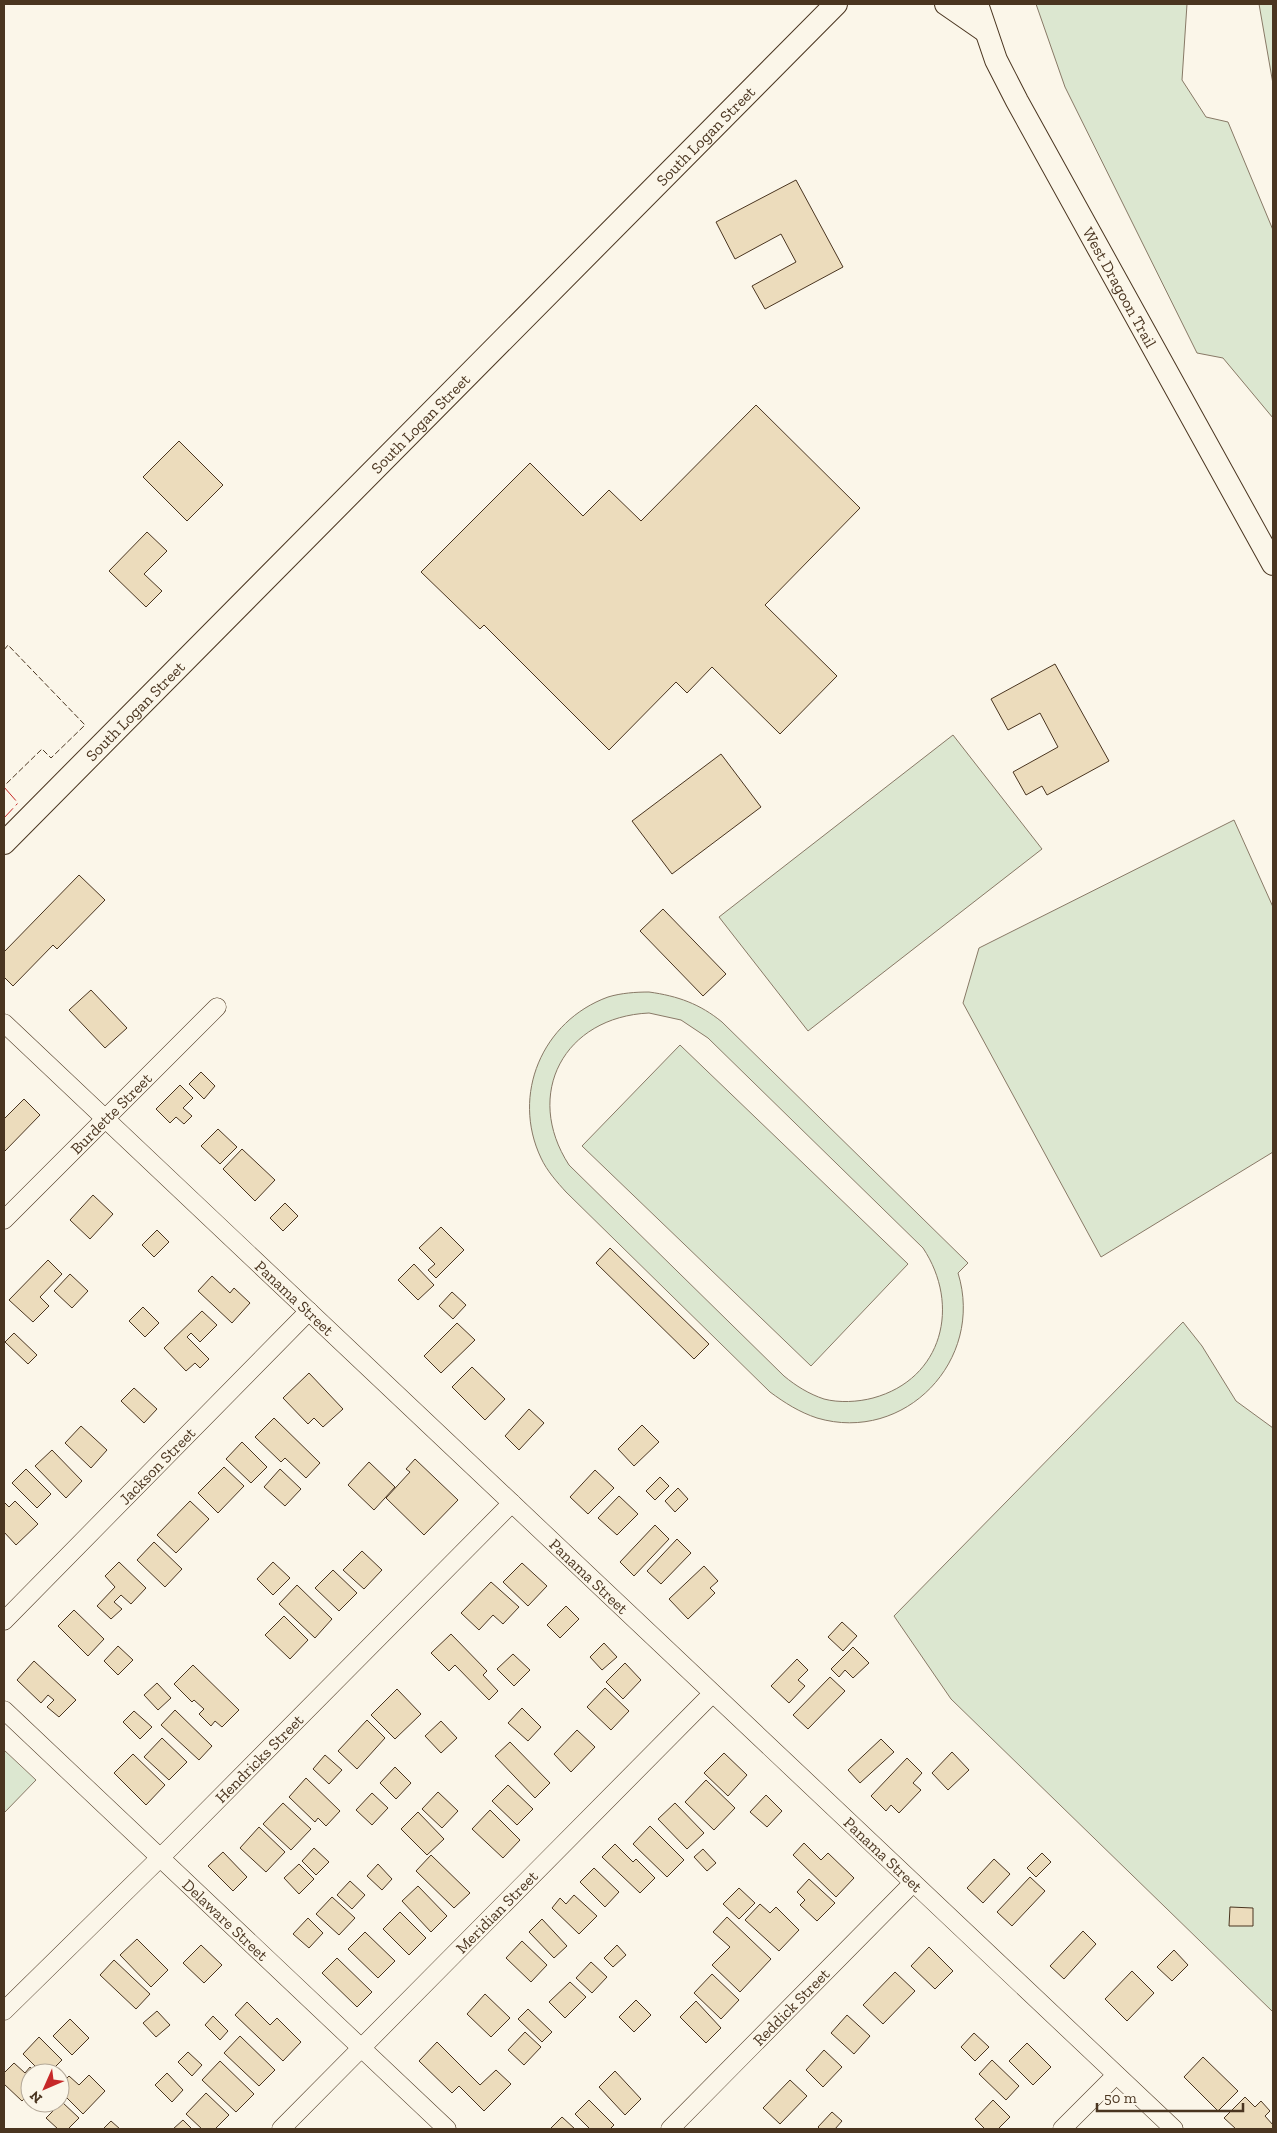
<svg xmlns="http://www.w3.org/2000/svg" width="1277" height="2133" viewBox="0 0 1277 2133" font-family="'Zilla Slab',serif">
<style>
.green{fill:#dce7d0;stroke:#887966;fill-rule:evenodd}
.building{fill:#ecdcbc;stroke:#4a3520}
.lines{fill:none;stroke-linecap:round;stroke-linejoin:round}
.minor-casing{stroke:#4a3520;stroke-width:19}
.tertiary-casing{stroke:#4a3520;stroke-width:24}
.minor{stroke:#fbf6e9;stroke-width:18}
.tertiary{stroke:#fbf6e9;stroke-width:22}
.fence{stroke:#4a3520;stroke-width:1;stroke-dasharray:6 2.5;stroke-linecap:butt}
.power{stroke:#c62828;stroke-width:1;stroke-dasharray:18 4 2.5 4;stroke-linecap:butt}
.labels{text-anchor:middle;stroke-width:4;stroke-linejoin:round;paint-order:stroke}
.street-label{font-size:16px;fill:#4a3520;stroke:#fbf6e9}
</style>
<rect width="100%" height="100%" fill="#fbf6e9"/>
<g class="green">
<path d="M1036 4H1187L1182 80 1206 117 1228 122 1273 230V418L1223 358 1197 353 1065 87Z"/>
<path d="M1259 4H1273V84Z"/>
<path d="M953 735 1042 849 808 1031 719 917Z"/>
<path d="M1234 820 1273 907V1152L1101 1257 963 1003 979 948Z"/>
<path d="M649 992C678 996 700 1004 722 1022L968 1263 958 1273C985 1360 905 1444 817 1418 799 1412 785 1403 770 1392L566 1192C557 1182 547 1171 541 1158 511 1095 542 1021 608 997 621 993 636 992 649 992ZM649 1013 681 1020 708 1038 923 1248C961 1305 943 1379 873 1398 858 1402 839 1403 824 1399 809 1394 796 1386 784 1376L569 1165C523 1094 564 1017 649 1013Z"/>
<path d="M680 1045 908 1264 811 1366 582 1146Z"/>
<path d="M1183 1322 1202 1346 1236 1401 1273 1428V2012L951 1699 894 1616Z"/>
<path d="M4 1750 36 1780 4 1813Z"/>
</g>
<g class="building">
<path d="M796 180 843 267 765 309 752 286 796 262 781 234 735 259 716 222Z"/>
<path d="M756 405 860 508 765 605 837 676 780 734 712 667 687 693 676 682 609 750 484 625 480 629 421 572 530 463 583 516 609 490 641 521Z"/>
<path d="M179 441 223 485 187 521 143 477Z"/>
<path d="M147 532 167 551 144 574 162 591 146 607 109 571Z"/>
<path d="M1055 664 1109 761 1047 795 1042 786 1026 795 1013 772 1058 747 1040 713 1008 730 991 699Z"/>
<path d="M721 754 761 807 672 874 632 821Z"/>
<path d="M79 875 105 900 57 949 53 945 13 986 4 977V952Z"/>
<path d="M663 909 726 974 703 996 640 931Z"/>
<path d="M91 990 127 1028 105 1048 69 1010Z"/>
<path d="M201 1072 215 1086 204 1099 189 1084Z"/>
<path d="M180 1085 193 1098 183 1108 192 1116 184 1124 176 1117 170 1123 156 1109Z"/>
<path d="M24 1099 40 1115 4 1152V1119Z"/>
<path d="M218 1129 237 1147 220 1164 201 1146Z"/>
<path d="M242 1149 275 1180 255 1201 223 1169Z"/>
<path d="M93 1195 113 1214 90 1239 70 1220Z"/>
<path d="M285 1203 298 1216 283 1231 270 1218Z"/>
<path d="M441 1227 464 1250 436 1278 428 1270 435 1264 419 1248Z"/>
<path d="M157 1230 169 1242 154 1257 142 1245Z"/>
<path d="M610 1248 709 1344 694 1359 596 1263Z"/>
<path d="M48 1260 62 1274 40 1297 49 1306 33 1322 9 1300Z"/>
<path d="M414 1264 434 1285 418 1300 398 1280Z"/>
<path d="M70 1274 88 1291 72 1308 54 1291Z"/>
<path d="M212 1276 230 1293 234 1288 250 1303 232 1323 198 1291Z"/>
<path d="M452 1292 466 1305 453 1319 439 1306Z"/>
<path d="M143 1307 159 1323 145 1337 129 1321Z"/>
<path d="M202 1311 217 1325 200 1342 191 1333 187 1337 209 1359 200 1368 195 1363 186 1371 164 1348Z"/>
<path d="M457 1323 475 1340 441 1373 424 1356Z"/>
<path d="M14 1333 37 1355 28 1364 5 1342Z"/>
<path d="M472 1367 505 1399 485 1420 452 1387Z"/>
<path d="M309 1373 343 1409 323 1427 314 1418 308 1424 283 1398Z"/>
<path d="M134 1388 157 1409 144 1423 121 1401Z"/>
<path d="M529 1409 544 1423 519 1450 505 1436Z"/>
<path d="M274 1418 320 1463 306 1478 285 1458 281 1462 255 1437Z"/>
<path d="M642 1425 659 1442 634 1466 618 1449Z"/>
<path d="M81 1426 107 1450 91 1468 65 1443Z"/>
<path d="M242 1442 267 1467 251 1483 226 1459Z"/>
<path d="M52 1450 82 1481 66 1498 35 1466Z"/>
<path d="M415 1459 458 1500 424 1535 386 1498 410 1472 406 1469Z"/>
<path d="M369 1462 395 1487 374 1510 348 1485Z"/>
<path d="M224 1467 244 1486 218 1513 198 1493Z"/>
<path d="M26 1469 51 1494 37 1508 12 1483Z"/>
<path d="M280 1469 301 1489 285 1506 264 1487Z"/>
<path d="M595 1470 614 1488 588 1514 570 1497Z"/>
<path d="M660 1477 669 1486 655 1500 646 1491Z"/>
<path d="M678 1488 688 1499 675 1512 665 1501Z"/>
<path d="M619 1496 638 1514 617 1535 598 1518Z"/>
<path d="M15 1501 38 1524 16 1545 4 1532V1502L9 1507Z"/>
<path d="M190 1501 209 1519 176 1553 157 1535Z"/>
<path d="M655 1525 669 1539 634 1576 620 1562Z"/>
<path d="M677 1539 691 1553 661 1584 647 1571Z"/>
<path d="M154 1542 182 1569 165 1587 137 1560Z"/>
<path d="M362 1551 382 1570 364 1589 343 1570Z"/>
<path d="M119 1562 146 1588 131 1604 121 1595 114 1602 122 1609 111 1619 97 1606 115 1587 105 1576Z"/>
<path d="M273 1562 290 1578 273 1595 257 1579Z"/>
<path d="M522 1563 547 1586 528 1606 503 1582Z"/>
<path d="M704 1566 718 1581 710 1588 715 1593 688 1619 669 1599Z"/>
<path d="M333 1570 357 1593 339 1611 315 1588Z"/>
<path d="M491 1582 519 1607 503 1624 493 1615 479 1630 461 1613Z"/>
<path d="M297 1585 332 1619 315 1638 279 1604Z"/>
<path d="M566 1606 579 1619 560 1638 547 1625Z"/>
<path d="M74 1610 104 1639 88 1656 58 1626Z"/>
<path d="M284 1616 308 1640 290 1659 265 1635Z"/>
<path d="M842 1622 857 1636 843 1651 828 1637Z"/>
<path d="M451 1634 487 1671 483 1675 498 1691 489 1700 455 1665 449 1671 431 1653Z"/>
<path d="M604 1643 617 1657 602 1670 590 1657Z"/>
<path d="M118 1646 133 1660 118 1675 104 1661Z"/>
<path d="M853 1647 869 1663 853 1678 845 1670 839 1677 831 1669Z"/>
<path d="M513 1654 530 1670 514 1686 497 1669Z"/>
<path d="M797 1659 808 1670 798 1680 805 1686 789 1703 771 1686Z"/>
<path d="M34 1661 76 1700 59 1717 47 1707 54 1700 48 1695 41 1703 17 1680Z"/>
<path d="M625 1663 641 1680 623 1699 606 1682Z"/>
<path d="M193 1665 239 1710 222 1727 215 1721 211 1726 199 1714 204 1709 194 1700 192 1702 174 1684Z"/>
<path d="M830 1677 845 1691 808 1729 793 1715Z"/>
<path d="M157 1683 171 1698 158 1710 144 1695Z"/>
<path d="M605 1688 629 1711 611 1730 587 1707Z"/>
<path d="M397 1689 421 1714 395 1739 371 1715Z"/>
<path d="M522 1708 541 1727 528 1741 508 1723Z"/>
<path d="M175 1710 212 1746 199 1760 161 1725Z"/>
<path d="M134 1711 152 1727 140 1739 123 1722Z"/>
<path d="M367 1720 385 1738 357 1769 338 1751Z"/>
<path d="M441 1721 457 1738 441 1753 425 1736Z"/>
<path d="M577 1730 595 1747 571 1772 554 1754Z"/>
<path d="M162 1738 187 1762 169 1780 144 1757Z"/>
<path d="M881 1739 894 1752 860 1783 848 1770Z"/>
<path d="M510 1742 550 1783 535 1798 495 1756Z"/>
<path d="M952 1752 969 1770 948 1790 932 1773Z"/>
<path d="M724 1753 747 1775 728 1796 704 1773Z"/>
<path d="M133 1754 165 1785 146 1805 114 1773Z"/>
<path d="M325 1755 342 1770 329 1784 313 1769Z"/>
<path d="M907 1758 922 1773 913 1783 921 1790 899 1813 891 1805 886 1811 871 1796Z"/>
<path d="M395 1767 411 1783 396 1799 380 1783Z"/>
<path d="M306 1778 340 1811 326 1826 318 1818 315 1822 289 1797Z"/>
<path d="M706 1780 735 1808 714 1830 685 1802Z"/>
<path d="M508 1785 533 1809 517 1825 492 1801Z"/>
<path d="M438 1792 458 1811 442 1828 422 1809Z"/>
<path d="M372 1793 388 1808 372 1825 356 1810Z"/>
<path d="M766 1795 782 1811 767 1827 750 1812Z"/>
<path d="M283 1803 311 1829 291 1850 263 1824Z"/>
<path d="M675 1803 704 1833 687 1849 658 1819Z"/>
<path d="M490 1810 520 1840 503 1858 472 1829Z"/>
<path d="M418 1812 444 1839 427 1855 401 1829Z"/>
<path d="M650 1826 684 1860 667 1877 633 1844Z"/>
<path d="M259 1827 285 1852 266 1872 240 1848Z"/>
<path d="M804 1843 821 1860 828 1853 854 1878 836 1897 793 1855Z"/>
<path d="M615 1844 633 1862 636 1859 655 1878 640 1893 602 1857Z"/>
<path d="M314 1848 329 1862 316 1875 302 1861Z"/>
<path d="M703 1849 716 1863 707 1871 694 1857Z"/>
<path d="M223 1852 247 1877 233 1891 208 1866Z"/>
<path d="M1042 1853 1051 1862 1036 1877 1027 1868Z"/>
<path d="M431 1855 470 1893 454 1908 416 1871Z"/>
<path d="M994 1859 1010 1874 983 1903 967 1888Z"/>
<path d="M299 1864 314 1879 299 1894 284 1878Z"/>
<path d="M378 1864 392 1879 382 1890 367 1876Z"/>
<path d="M594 1868 619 1892 605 1907 580 1882Z"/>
<path d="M1030 1877 1045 1891 1012 1926 997 1912Z"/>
<path d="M809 1879 835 1903 817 1921 800 1905 805 1900 797 1892Z"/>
<path d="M350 1881 365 1895 352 1909 337 1895Z"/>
<path d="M418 1886 447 1916 431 1932 402 1901Z"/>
<path d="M739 1888 755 1903 739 1919 723 1904Z"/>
<path d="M574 1895 597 1916 579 1934 552 1908 560 1898 566 1904Z"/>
<path d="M332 1897 355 1918 339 1935 316 1914Z"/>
<path d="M760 1904 770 1913 776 1907 799 1930 779 1951 745 1920Z"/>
<path d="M1230 1907 1253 1908V1926H1229Z"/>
<path d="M400 1912 426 1938 409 1955 383 1929Z"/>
<path d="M727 1917 771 1959 740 1992 712 1965 730 1947 713 1932Z"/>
<path d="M308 1918 323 1933 309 1948 293 1934Z"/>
<path d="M542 1919 567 1946 554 1958 529 1932Z"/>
<path d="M1083 1931 1096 1944 1064 1979 1050 1966Z"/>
<path d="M365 1932 395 1961 378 1978 348 1949Z"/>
<path d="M137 1939 168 1970 151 1987 120 1955Z"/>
<path d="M522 1941 547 1965 531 1982 506 1958Z"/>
<path d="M201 1945 222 1965 204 1983 183 1963Z"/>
<path d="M617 1945 626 1955 613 1967 604 1958Z"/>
<path d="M929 1947 953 1971 935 1989 911 1966Z"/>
<path d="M1174 1950 1188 1965 1172 1981 1157 1967Z"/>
<path d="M337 1958 372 1992 357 2007 322 1973Z"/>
<path d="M114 1960 150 1994 136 2009 100 1975Z"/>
<path d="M591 1962 607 1977 592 1993 576 1978Z"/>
<path d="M1132 1971 1154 1993 1127 2021 1105 1999Z"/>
<path d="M895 1972 915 1991 883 2024 863 2005Z"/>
<path d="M712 1974 739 2000 721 2019 694 1993Z"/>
<path d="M570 1982 586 1997 565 2018 549 2002Z"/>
<path d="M485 1994 510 2018 491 2037 467 2014Z"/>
<path d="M636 2000 651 2015 634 2032 619 2017Z"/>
<path d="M696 2001 721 2028 706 2043 680 2017Z"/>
<path d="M247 2002 270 2025 277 2018 301 2042 283 2061 235 2015Z"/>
<path d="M528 2009 552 2032 542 2042 518 2019Z"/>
<path d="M157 2011 170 2025 156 2037 143 2023Z"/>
<path d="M847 2015 870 2036 854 2054 831 2033Z"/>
<path d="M213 2016 228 2031 220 2040 205 2025Z"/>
<path d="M70 2019 89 2038 72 2055 53 2036Z"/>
<path d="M525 2032 541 2047 524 2065 508 2050Z"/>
<path d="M974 2033 989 2047 975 2061 961 2047Z"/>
<path d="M240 2036 275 2070 259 2086 224 2053Z"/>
<path d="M39 2037 62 2060 49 2073H42L23 2054Z"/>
<path d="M437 2042 480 2085 496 2070 511 2084 484 2111 459 2086 452 2093 419 2061Z"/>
<path d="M1027 2043 1051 2067 1033 2085 1009 2061Z"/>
<path d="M824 2050 842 2067 823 2087 806 2070Z"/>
<path d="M188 2052 202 2065 192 2076 178 2062Z"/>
<path d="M1203 2057 1238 2091 1218 2111 1184 2077Z"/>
<path d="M992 2060 1019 2086 1006 2100 979 2074Z"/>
<path d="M220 2061 254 2094 236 2112 202 2080Z"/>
<path d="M14 2063 25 2073 30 2067 36 2073H30V2093L22 2101 4 2084V2073Z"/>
<path d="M615 2071 641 2099 625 2115 599 2087Z"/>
<path d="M167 2073 183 2090 172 2102 155 2085Z"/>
<path d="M89 2075 105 2091 83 2114 60 2091V2085L69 2076 79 2085Z"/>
<path d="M790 2080 807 2096 780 2124 763 2108Z"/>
<path d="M206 2093 229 2115 215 2129H202L186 2114Z"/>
<path d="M1245 2097 1255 2107 1261 2101 1270 2111 1265 2116 1273 2125V2129H1236L1224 2118Z"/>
<path d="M589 2100 614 2125 610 2129H590L575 2114Z"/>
<path d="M993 2100 1010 2117 998 2129H985L975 2119Z"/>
<path d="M62 2102 79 2118 68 2129H58L46 2118Z"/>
<path d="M832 2112 842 2121 835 2129H820L818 2127Z"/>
<path d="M562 2117 575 2129H550Z"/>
<path d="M183 2120 192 2129H173Z"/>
<path d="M111 2121 120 2129H103Z"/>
</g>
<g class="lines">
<defs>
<g id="minor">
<path id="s1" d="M4 1023 1174 2129"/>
<path id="s2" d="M4 1220 217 1007"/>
<path id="s3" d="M4 1621 309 1311"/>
<path id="s4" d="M4 1710 447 2129"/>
<path id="s5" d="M4 2011 171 1847 512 1503"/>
<path id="s6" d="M281 2129 712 1694"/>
<path id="s7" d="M670 2129 913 1883"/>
<path d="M1062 2129 1116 2075"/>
</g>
<g id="tertiary">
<path d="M946 4 985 31"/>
<path id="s8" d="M977 4 996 60 1017 101 1273 564"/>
<path id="s9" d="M4 843 836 4"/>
</g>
</defs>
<use href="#minor" class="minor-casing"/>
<use href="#tertiary" class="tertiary-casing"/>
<use href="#minor" class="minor"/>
<use href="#tertiary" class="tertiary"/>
<path class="fence" d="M4 650 8 645 85 725 51 758 42 749 4 786"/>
<path class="power" d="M4 787 18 803 4 818"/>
</g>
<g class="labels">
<g class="street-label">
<text dy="6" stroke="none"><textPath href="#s9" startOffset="996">South Logan Street</textPath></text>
<text dy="6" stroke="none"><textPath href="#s8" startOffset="318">West Dragoon Trail</textPath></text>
<text dy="6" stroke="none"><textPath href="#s9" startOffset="591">South Logan Street</textPath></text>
<text dy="6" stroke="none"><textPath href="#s9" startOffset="186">South Logan Street</textPath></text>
<text dy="6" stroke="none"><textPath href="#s2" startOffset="151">Burdette Street</textPath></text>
<text dy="6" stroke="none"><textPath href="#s1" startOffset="400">Panama Street</textPath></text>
<text dy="6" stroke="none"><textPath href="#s3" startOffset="218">Jackson Street</textPath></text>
<text dy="6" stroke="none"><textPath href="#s1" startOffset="805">Panama Street</textPath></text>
<text dy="6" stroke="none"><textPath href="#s5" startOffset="359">Hendricks Street</textPath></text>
<text dy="6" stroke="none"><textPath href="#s1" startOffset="1210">Panama Street</textPath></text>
<text dy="6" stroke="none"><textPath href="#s6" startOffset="306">Meridian Street</textPath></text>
<text dy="6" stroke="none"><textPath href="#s4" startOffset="305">Delaware Street</textPath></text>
<text dy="6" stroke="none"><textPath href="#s7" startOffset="172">Reddick Street</textPath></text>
</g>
</g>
<rect width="1277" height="2133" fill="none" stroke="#4a3520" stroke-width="10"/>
<g transform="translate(45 2088) rotate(225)"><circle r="24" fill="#fbf6e9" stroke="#b4a999"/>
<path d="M0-4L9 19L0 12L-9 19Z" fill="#c62828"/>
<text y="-8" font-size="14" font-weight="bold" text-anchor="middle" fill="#4a3520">N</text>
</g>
<path d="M1097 2103v8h146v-8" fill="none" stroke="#4a3520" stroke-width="2.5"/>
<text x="1104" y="2103" font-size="15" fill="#4a3520" stroke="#fbf6e9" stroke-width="4" paint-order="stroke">50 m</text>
</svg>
